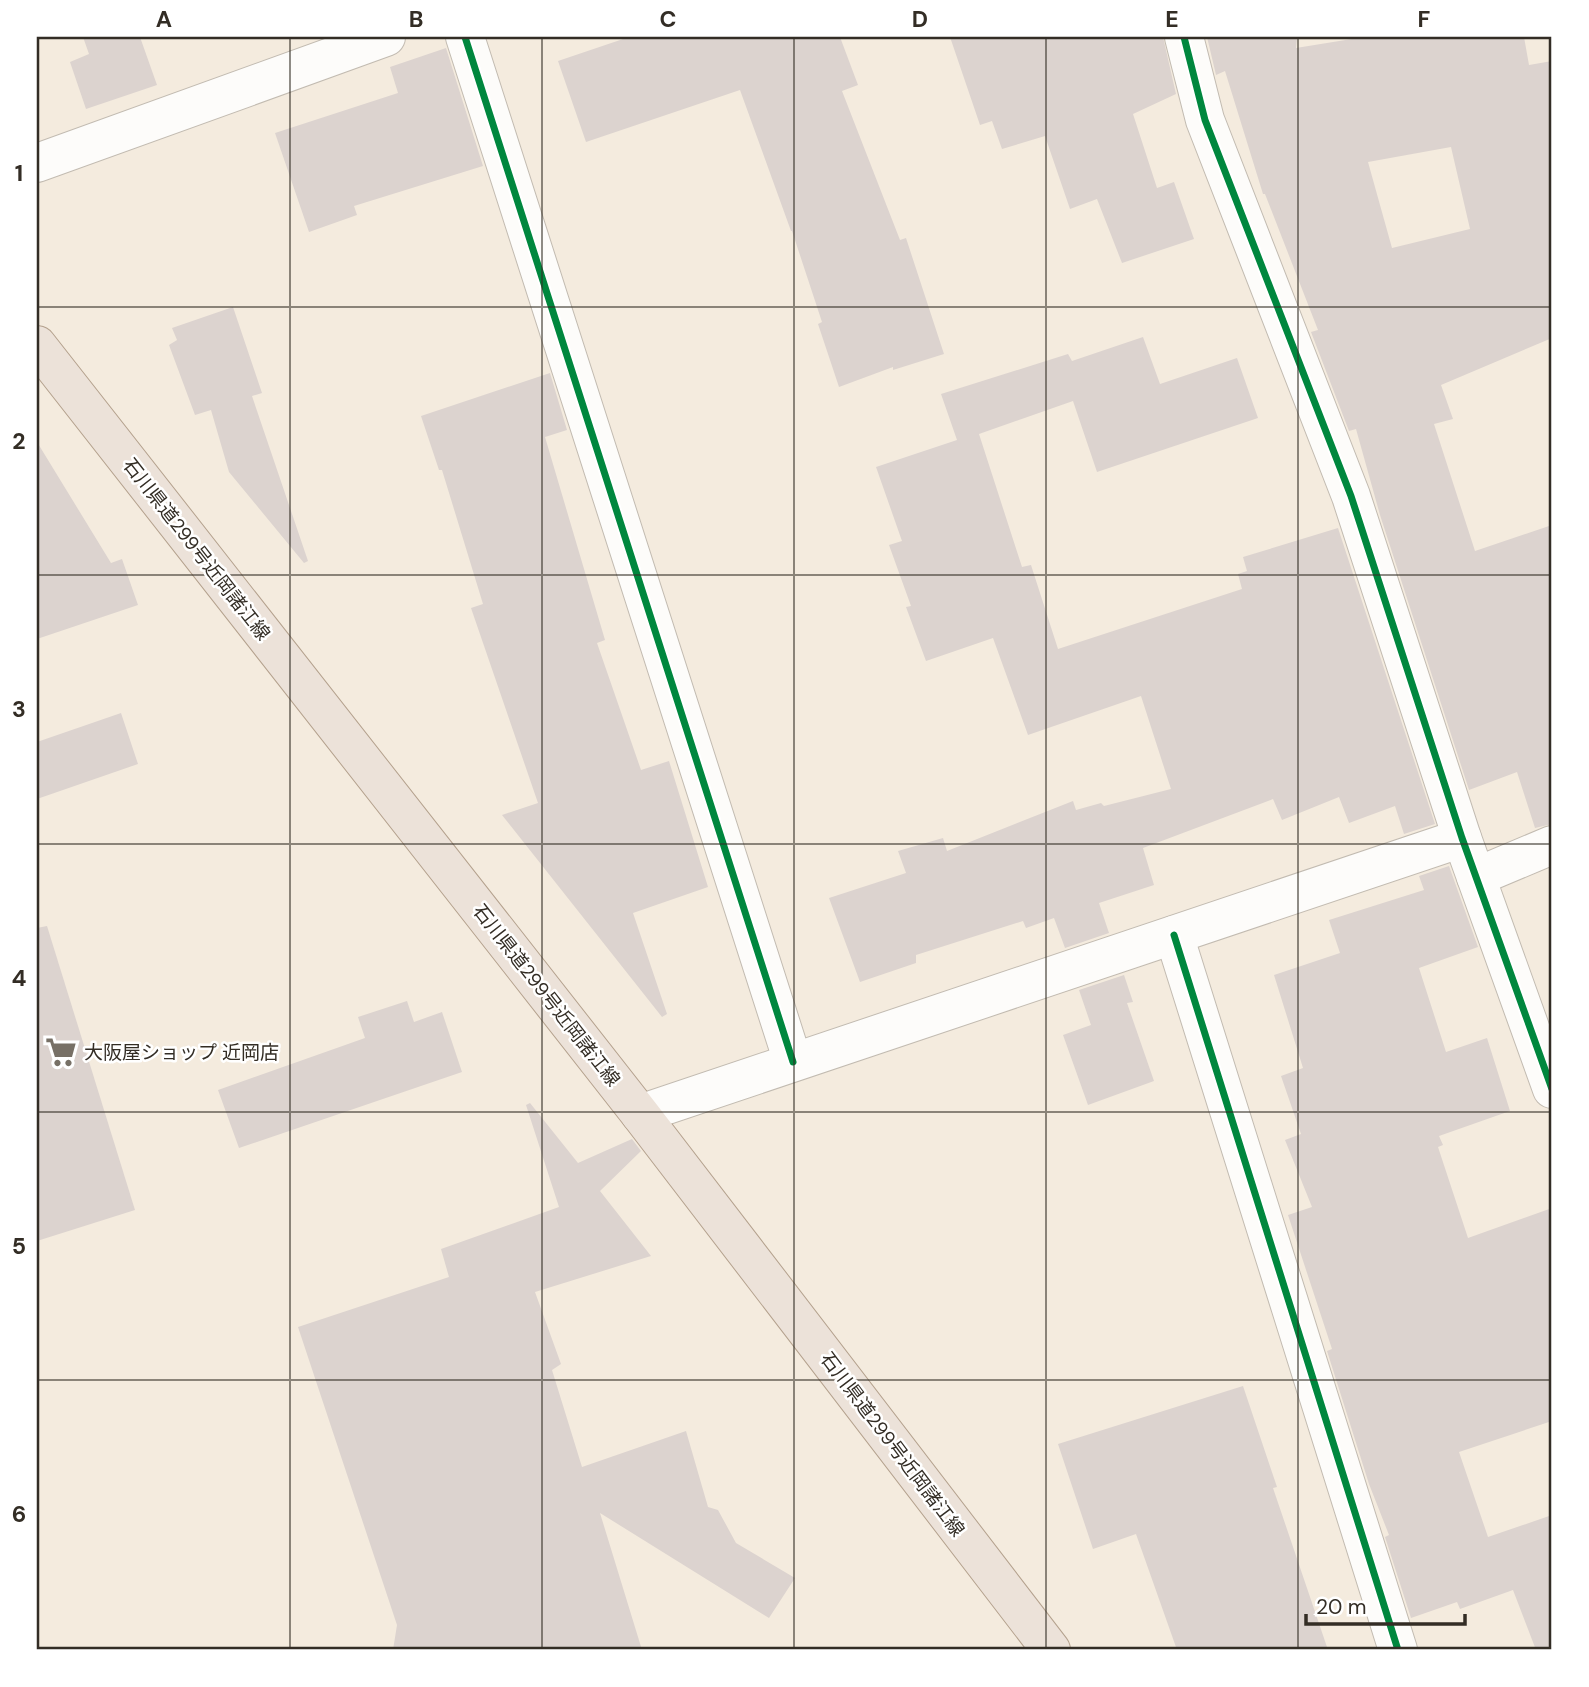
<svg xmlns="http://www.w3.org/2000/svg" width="1589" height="1687" viewBox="0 0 1589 1687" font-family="'DM Sans','Noto Sans JP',sans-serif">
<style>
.building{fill:#dcd3cf;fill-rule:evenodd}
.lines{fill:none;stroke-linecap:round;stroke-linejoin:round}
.minor-casing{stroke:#c2bbb1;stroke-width:40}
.major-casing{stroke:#b4a18d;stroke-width:40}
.minor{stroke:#fdfcfa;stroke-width:38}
.major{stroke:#ece2d9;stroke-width:38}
.cycleway-casing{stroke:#fff;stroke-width:11}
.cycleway{stroke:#00873e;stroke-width:7}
.grid{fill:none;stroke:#332d25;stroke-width:2;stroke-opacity:0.55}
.labels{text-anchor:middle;stroke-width:5;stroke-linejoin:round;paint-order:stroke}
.street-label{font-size:19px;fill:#332d25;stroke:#fff}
.poi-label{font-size:19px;fill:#332d25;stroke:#fff;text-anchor:start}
.neatline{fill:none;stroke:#332d25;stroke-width:2.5}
.grid-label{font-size:23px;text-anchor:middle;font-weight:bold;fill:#332d25}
</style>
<rect width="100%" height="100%" fill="#f4ebde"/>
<g class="building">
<path d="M83 37H140L157 85 86 109 70 62 89 54Z"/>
<path d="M629 37H840L858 85 842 91 900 240 906 238 944 354 893 370V367L839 387 818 324 822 322 792 231H791L740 90 586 142 558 61Z"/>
<path d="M950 37H1163L1176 94 1133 114 1157 188 1174 182 1194 239 1122 263 1097 199 1070 209 1045 136 1002 149 992 121 980 125Z"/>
<path d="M1207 37H1299L1297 38 1296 48 1364 37H1524L1529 65 1552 61V338L1441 385 1453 419 1434 424 1475 551 1552 525V824L1535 828 1517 772 1469 790 1380 515 1356 429 1349 431 1311 332 1318 330 1265 194H1263L1225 71 1216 75ZM1451 147 1470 229 1392 248 1368 162Z"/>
<path d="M446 48 483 166 354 206 357 215 309 232 275 133 398 93 390 67Z"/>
<path d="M233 307 262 393 252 396 308 561 304 563 229 472 211 410 195 415 169 345 177 340 172 328Z"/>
<path d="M1143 337 1160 384 1237 358 1258 418 1097 472 1073 401 979 434 1022 567 1031 565 1058 649 1242 589 1238 574 1247 571 1243 557 1338 528 1435 824 1404 834 1395 806 1349 823 1339 797 1282 820 1273 799 1143 848 1154 885 1099 903 1109 933 1065 948 1054 918 1026 928 1023 921 916 955V963L860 982 829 898 906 873 898 851 943 838 947 851 1073 801 1076 810 1101 803 1104 806 1171 789 1141 696 1028 735 993 638 926 661 906 607 911 606 889 545 902 541 876 467 957 440 941 394 1068 354 1072 361Z"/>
<path d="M550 373 567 430 545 437 605 640 597 643 641 770 669 761 708 887 633 913 667 1014 662 1017 502 815 538 803 471 608 483 604 442 470H439L421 416Z"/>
<path d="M37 442 111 563 122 559 138 605 37 639Z"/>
<path d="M121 713 138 764 37 799V742Z"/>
<path d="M1449 866 1478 947 1419 968 1446 1052 1487 1038 1510 1111 1439 1136 1443 1145 1438 1147 1468 1238 1552 1208V1421L1459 1452 1488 1537 1552 1515V1650H1536L1513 1590 1460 1609 1457 1602 1411 1618 1385 1537 1389 1535 1369 1484 1327 1351 1332 1349 1288 1215 1312 1207 1285 1140 1301 1134 1281 1076 1303 1068 1274 975 1340 953 1329 920 1424 890 1419 876Z"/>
<path d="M47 926 135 1210 37 1241V928Z"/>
<path d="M1124 975 1133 1002 1127 1003 1154 1081 1088 1105 1063 1035 1091 1025 1079 990Z"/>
<path d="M407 1001 414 1022 442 1012 462 1072 239 1148 218 1090 365 1038 358 1017Z"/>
<path d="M530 1103 578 1163 632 1139 641 1151 600 1191 651 1256 535 1292 561 1364 552 1370 582 1467 686 1431 708 1507 718 1510 736 1543 795 1578 769 1618 600 1513 642 1650H393L397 1625 298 1327 449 1277 441 1249 559 1207 526 1105Z"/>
<path d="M1243 1386 1277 1487 1273 1488 1328 1650H1177L1136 1534 1093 1549 1058 1444Z"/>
</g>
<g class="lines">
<defs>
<g id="minor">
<path d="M465 37 793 1062"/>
<path d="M1184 37 1205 120 1351 496 1462 838 1552 1089"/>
<path d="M37 163 386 37"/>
<path d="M1476 877 1552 845"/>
<path d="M1174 935 1398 1650"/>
<path d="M640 1114 1462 838"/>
</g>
<path id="major" d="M37 345 640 1114 1051 1650"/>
</defs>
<use href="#minor" class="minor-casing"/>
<use href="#major" class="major-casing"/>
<use href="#minor" class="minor"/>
<use href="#major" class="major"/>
<defs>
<g id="cycleway">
<path d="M465 37 793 1062"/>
<path d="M1184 37 1205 120 1351 496 1462 838 1552 1089"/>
<path d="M1174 935 1398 1650"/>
</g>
</defs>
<use href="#cycleway" class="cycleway-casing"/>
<use href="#cycleway" class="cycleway"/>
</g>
<path class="grid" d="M290 37V1650M542 37V1650M794 37V1650M1046 37V1650M1298 37V1650M37 307H1552M37 575H1552M37 844H1552M37 1112H1552M37 1380H1552"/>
<defs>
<symbol id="supermarket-bare" viewBox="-9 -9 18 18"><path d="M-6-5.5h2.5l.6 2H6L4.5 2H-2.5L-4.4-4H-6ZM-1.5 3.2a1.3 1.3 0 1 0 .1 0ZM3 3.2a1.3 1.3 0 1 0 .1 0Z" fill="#777066" stroke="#fff" stroke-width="2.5" paint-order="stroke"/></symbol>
</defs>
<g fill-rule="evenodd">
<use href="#supermarket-bare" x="39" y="1030" width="44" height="44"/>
</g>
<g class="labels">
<g class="street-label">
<text transform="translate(197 549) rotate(52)" y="7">石川県道299号近岡諸江線</text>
<text transform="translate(547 995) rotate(52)" y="7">石川県道299号近岡諸江線</text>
<text transform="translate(893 1444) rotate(53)" y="7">石川県道299号近岡諸江線</text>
</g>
<g class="poi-label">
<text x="84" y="1059">大阪屋ショップ 近岡店</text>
</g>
</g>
<rect width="1589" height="1687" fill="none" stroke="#ffffff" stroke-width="77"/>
<path d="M1306 1614v10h159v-10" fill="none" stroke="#332d25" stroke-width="3.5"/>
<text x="1316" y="1614" font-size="21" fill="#332d25" stroke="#ffffff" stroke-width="5" paint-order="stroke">20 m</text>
<rect x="38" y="38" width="1512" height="1610" class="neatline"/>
<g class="grid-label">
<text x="164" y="27">A</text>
<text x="416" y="27">B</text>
<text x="668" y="27">C</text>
<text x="920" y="27">D</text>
<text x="1172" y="27">E</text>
<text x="1424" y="27">F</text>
<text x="19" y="181">1</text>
<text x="19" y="449">2</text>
<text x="19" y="717">3</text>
<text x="19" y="986">4</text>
<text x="19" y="1254">5</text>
<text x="19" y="1522">6</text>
</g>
</svg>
